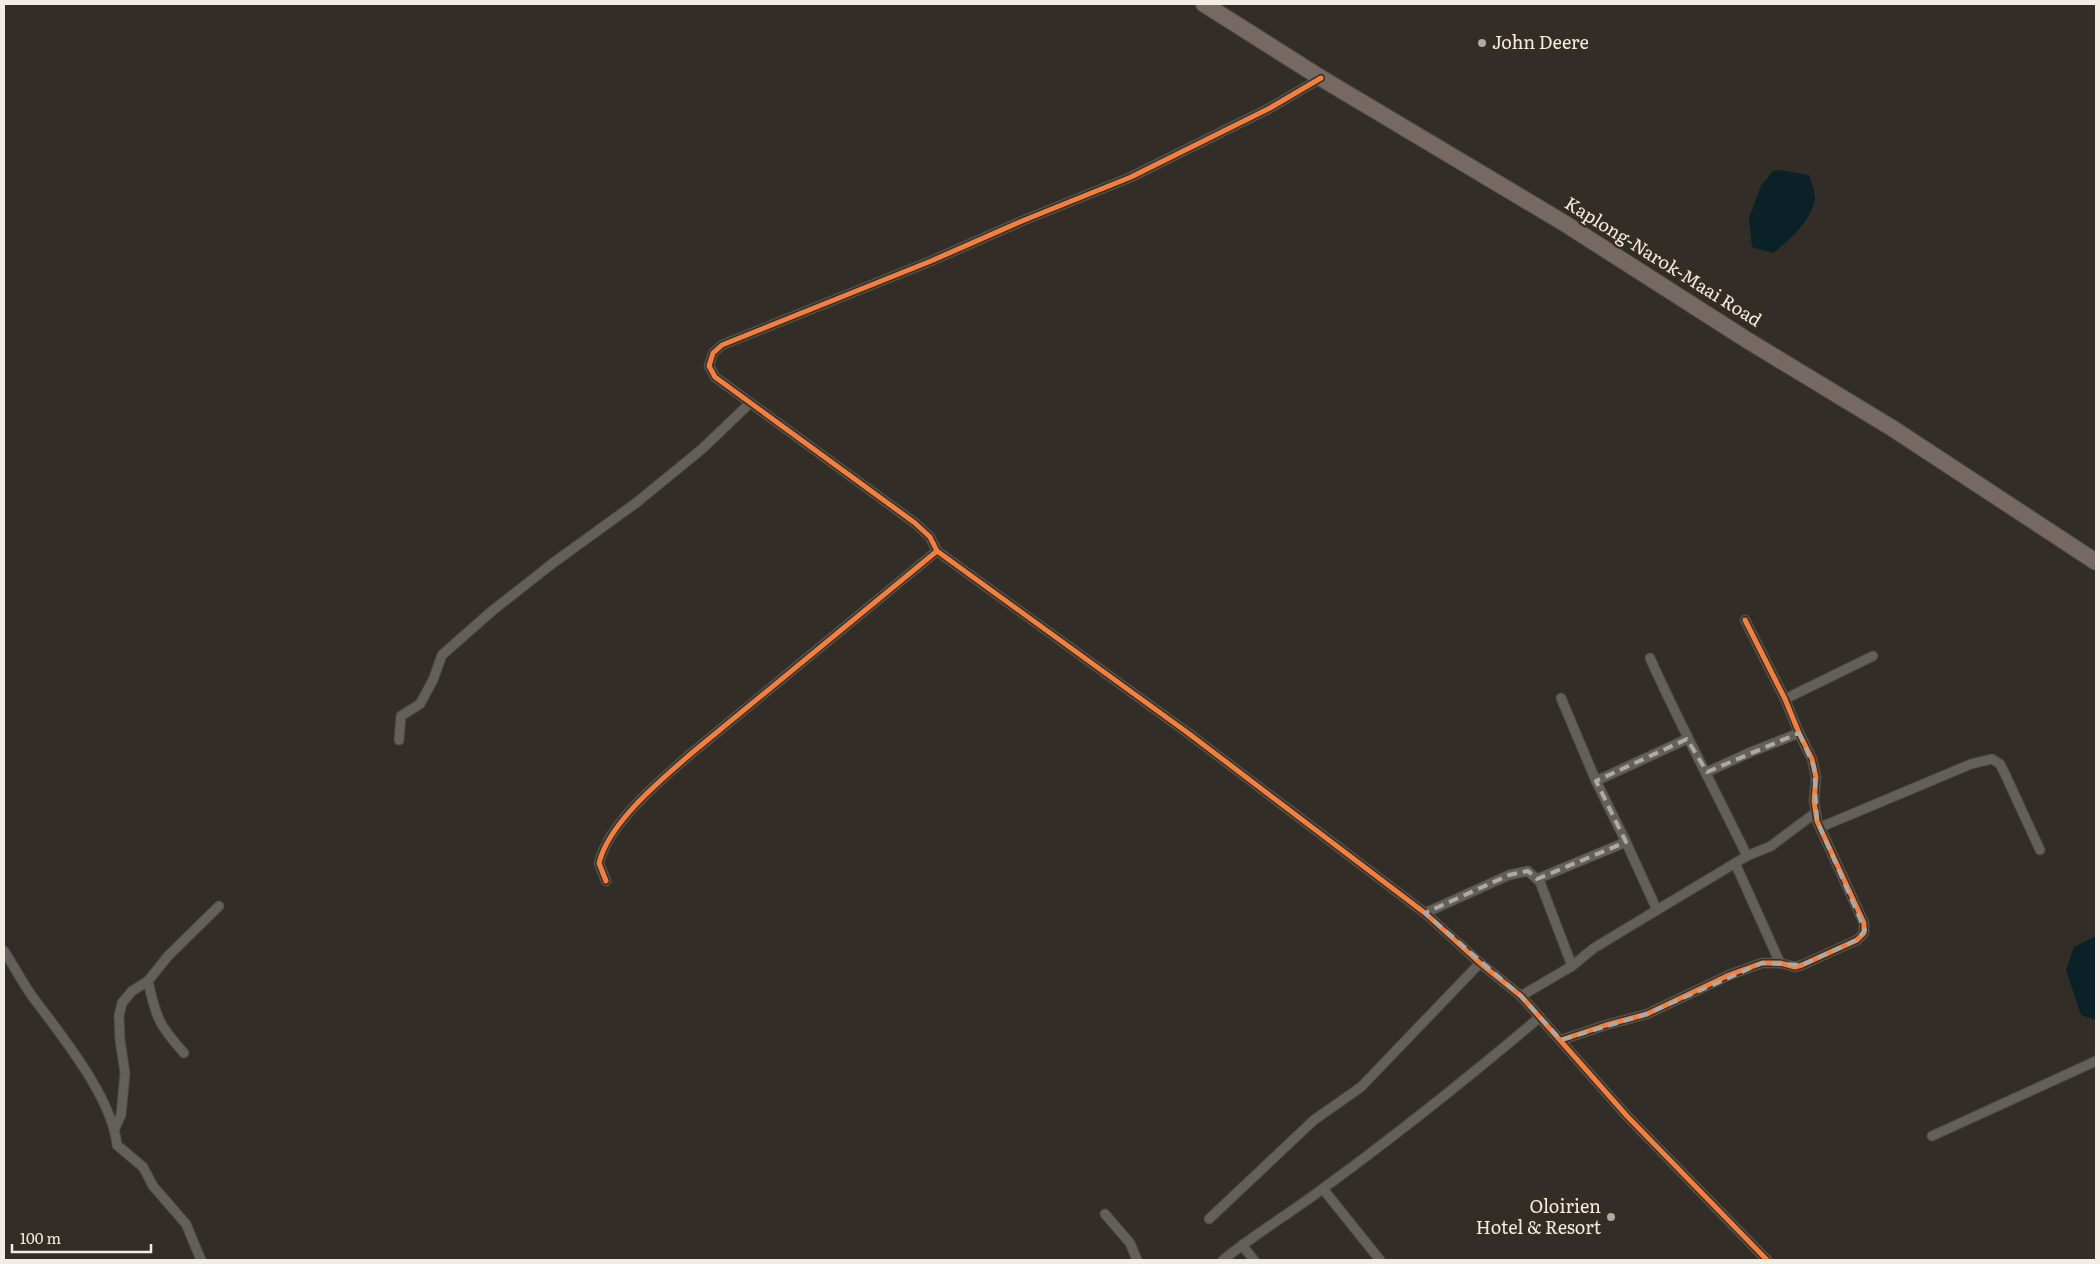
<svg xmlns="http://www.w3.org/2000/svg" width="2100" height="1264" viewBox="0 0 2100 1264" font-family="Literata,serif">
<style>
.water{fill:#0a2128}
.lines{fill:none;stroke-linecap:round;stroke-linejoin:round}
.street-casing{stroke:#4c4942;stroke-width:11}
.highway-casing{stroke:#4c4942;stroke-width:18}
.street{stroke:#635f5a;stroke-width:9}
.highway{stroke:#766964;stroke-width:16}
.cycleway-casing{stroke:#362e22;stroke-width:8}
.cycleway{stroke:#f27e40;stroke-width:5}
.marked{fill:none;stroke:#aea9a2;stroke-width:4;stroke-dasharray:10 6;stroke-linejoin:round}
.poi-dot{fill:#aea9a2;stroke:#362e22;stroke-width:2}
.labels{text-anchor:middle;stroke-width:5;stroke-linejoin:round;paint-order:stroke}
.poi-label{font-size:18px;fill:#f1ece4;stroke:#362e22;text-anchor:start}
.street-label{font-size:18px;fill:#f1ece4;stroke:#362e22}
</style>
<rect width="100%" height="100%" fill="#322d26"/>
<g class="water">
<path d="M1780 170 1809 175C1811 181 1815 191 1815 198 1812 220 1789 241 1773 253L1752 247 1749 218 1761 186 1773 171Z"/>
<path d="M2096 936V1020L2081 1015 2066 970 2074 947Z"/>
</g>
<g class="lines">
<defs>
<g id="street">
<path d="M937 551 1188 733 1425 913 1480 963 1521 996 1627 1116 1767 1260"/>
<path d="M1650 658C1680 725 1715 790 1747 856"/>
<path d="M1785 699 1873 656"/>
<path d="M399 740 401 716 420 704 433 680 442 655 492 611 553 563 636 503 702 449 749 404"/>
<path d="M1707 772 1751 752 1799 733"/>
<path d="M1596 781 1687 739"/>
<path d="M1821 827 1971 764 1992 759 2000 764 2005 774 2040 850"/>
<path d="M1626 842 1657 910"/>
<path d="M1735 863 1780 963"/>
<path d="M1537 879 1626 842 1596 781 1561 698"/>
<path d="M606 881 599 863C609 822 662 779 693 752L937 551 930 537 915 523 715 377 709 366 713 353 722 345 931 261 1022 221 1131 177 1270 108 1321 78"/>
<path d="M1425 913 1509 875 1528 871 1540 882 1572 966"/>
<path d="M4 951C14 966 22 982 32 996 61 1035 112 1097 117 1145L143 1167 153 1186 186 1224 201 1260"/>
<path d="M148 981C156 1018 159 1025 184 1053"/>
<path d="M1521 996 1572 966 1594 948 1657 910 1747 856 1771 846 1815 813"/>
<path d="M1561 1040 1606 1025 1647 1014 1729 975 1762 963H1780L1795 967 1802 965 1857 940 1864 933V923L1817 821 1814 801 1816 777 1812 759 1799 733 1785 699 1745 620"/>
<path d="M115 1128 121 1115 125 1073 120 1040 119 1016 122 1003 132 991 148 981 168 956 219 906"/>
<path d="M1932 1136 2096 1061"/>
<path d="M1323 1189 1380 1260"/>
<path d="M1105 1214 1130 1243 1137 1260"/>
<path d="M1209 1219 1314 1120 1361 1087 1480 963"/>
<path d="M1242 1245 1254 1260"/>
<path d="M1223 1260C1255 1234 1292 1212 1325 1187 1399 1133 1470 1076 1540 1017"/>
</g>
<path id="highway" d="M1204 4 1321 78 1564 223 1747 340 1892 428 2096 562"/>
</defs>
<use href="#street" class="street-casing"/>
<use href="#highway" class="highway-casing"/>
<use href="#street" class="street"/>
<use href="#highway" class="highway"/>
<defs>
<g id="cycleway">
<path d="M937 551 1188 733 1425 913 1480 963 1521 996 1627 1116 1767 1260"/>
<path d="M606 881 599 863C609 822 662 779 693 752L937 551 930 537 915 523 715 377 709 366 713 353 722 345 931 261 1022 221 1131 177 1270 108 1321 78"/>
<path d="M1561 1040 1606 1025 1647 1014 1729 975 1762 963H1780L1795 967 1802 965 1857 940 1864 933V923L1817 821 1814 801 1816 777 1812 759 1799 733 1785 699 1745 620"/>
</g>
</defs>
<use href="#cycleway" class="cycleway-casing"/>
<use href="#cycleway" class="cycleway"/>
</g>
<path class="marked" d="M1799 733 1814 767 1817 821 1865 930 1857 940 1802 965 1762 963 1647 1014 1561 1040 1521 996 1425 913 1509 875 1528 871 1537 879 1626 842 1596 781 1687 739 1707 772Z"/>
<g class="poi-dot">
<circle cx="1482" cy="43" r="5"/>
<circle cx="1611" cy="1217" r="5"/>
</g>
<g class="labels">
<g class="poi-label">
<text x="1492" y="49">John Deere</text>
<text x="1601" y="1213" text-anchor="end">Oloirien<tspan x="1601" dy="21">Hotel &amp; Resort</tspan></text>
</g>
<g class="street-label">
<text transform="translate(1663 262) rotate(32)" y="6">Kaplong-Narok-Maai Road</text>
</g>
</g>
<rect width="2100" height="1264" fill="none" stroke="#f1ece4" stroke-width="10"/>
<path d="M12 1244v8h139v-8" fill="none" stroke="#f1ece4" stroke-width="2.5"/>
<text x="20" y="1244" font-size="15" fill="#f1ece4" stroke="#362e22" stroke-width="4" paint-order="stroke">100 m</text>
</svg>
